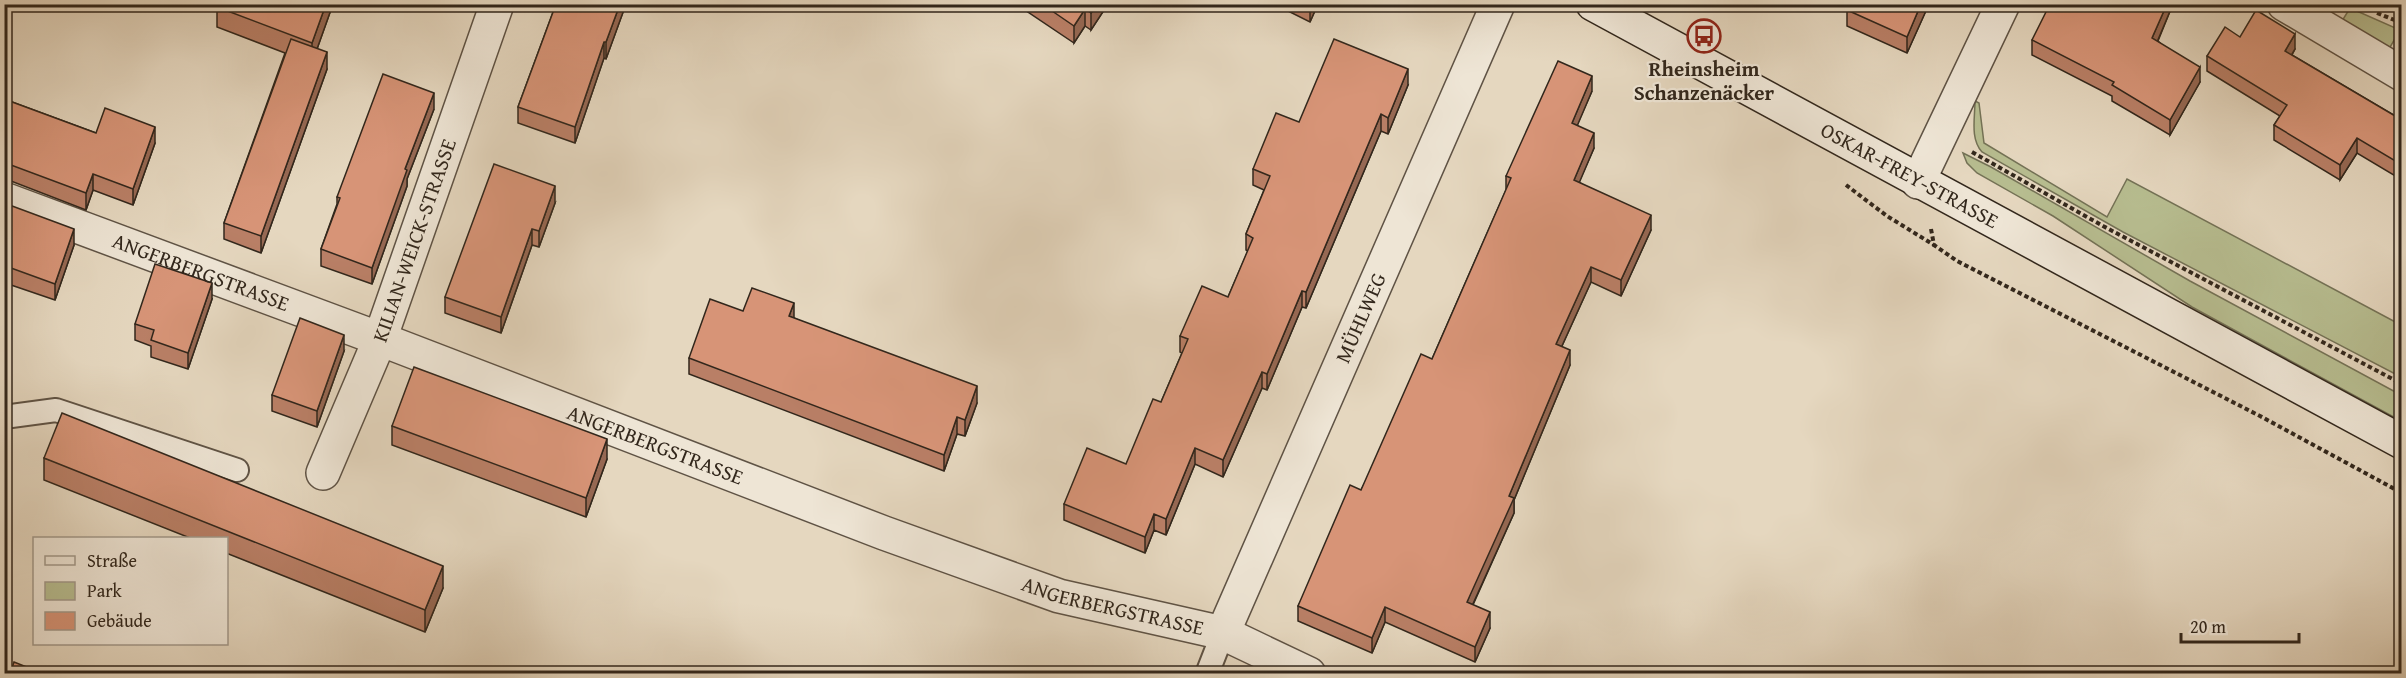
<svg xmlns="http://www.w3.org/2000/svg" width="2406" height="678" viewBox="0 0 2406 678" font-family="'Gentium Book Plus',serif">
<style>
.green{fill:#b7bd90;stroke:#747256;stroke-width:1.5}
.lines{fill:none;stroke-linecap:round;stroke-linejoin:round}
.lane-casing{stroke:#5f5345;stroke-width:26}
.street-casing{stroke:#5f5345;stroke-width:36}
.secondary-casing{stroke:#32271c;stroke-width:36}
.path{stroke:#32271c;stroke-width:4;stroke-dasharray:4.5 3;stroke-linecap:butt}
.lane{stroke:#eee5d5;stroke-width:22}
.street{stroke:#eee5d5;stroke-width:33}
.secondary{stroke:#eee5d5;stroke-width:33}
.wall{fill:#b97f66;stroke:#32271c;stroke-width:1.5}
.shaded-wall{fill:#966853;stroke:#32271c;stroke-width:1.5}
.building{fill:#d79477;stroke:#32271c;stroke-width:1.5}
.labels{text-anchor:middle;stroke-width:4.5;stroke-linejoin:round;paint-order:stroke}
.poi-label{font-size:21px;font-weight:bold;fill:#32271c;stroke:#eee5d5}
.street-label{font-size:21px;fill:#32271c;stroke:#eee5d5}
</style>
<rect width="100%" height="100%" fill="#e5d7bf"/>
<filter id="stains"><feTurbulence type="fractalNoise" baseFrequency=".00333" numOctaves="4"/><feColorMatrix values="0 0 0 0 .2 0 0 0 0 .09 0 0 0 0 .02 0 0 0 .5 -.17"/></filter>
<radialGradient id="worn" r=".72"><stop offset=".6" stop-color="#630" stop-opacity="0"/><stop offset="1" stop-color="#630" stop-opacity=".3"/></radialGradient>
<g class="green">
<path d="M2350 8 2400 30 2389 49 2342 21Z"/>
<path d="M1975 101 1979 103 1984 143 2107 217 2127 179 2401 325V377L2123 232 1982 152C1970 139 1975 118 1975 101Z"/>
<path d="M1963 153 1991 167 2190 281 2401 395V421L2192 307 2053 216 1977 173 1967 163Z"/>
</g>
<g class="lines">
<defs>
<g id="lane">
<path d="M4 417 56 410 237 470"/>
<path d="M1207 674 1223 633"/>
</g>
<g id="street">
<path d="M2284 4 2402 74"/>
<path d="M1918 182 2003 4"/>
<path id="s1" d="M4 199 380 339 884 533 1059 596 1223 633 1309 674"/>
<path id="s2" d="M323 473 380 339 497 4"/>
<path id="s3" d="M1223 633 1498 4"/>
</g>
<g id="secondary">
<path id="s4" d="M1593 4 2402 442"/>
</g>
</defs>
<use href="#lane" class="lane-casing"/>
<use href="#street" class="street-casing"/>
<use href="#secondary" class="secondary-casing"/>
<g class="path">
<path d="M2377 13 2402 23"/>
<path d="M1972 152 2103 226 2402 384"/>
<path d="M1846 185 1887 216 1934 245"/>
<path d="M1931 229 1934 245 1957 261 2260 416 2402 493"/>
</g>
<use href="#lane" class="lane"/>
<use href="#street" class="street"/>
<use href="#secondary" class="secondary"/>
</g>
<g class="wall">
<path d="M218 4H333L317 49 327 69 261 253 224 239V223L285 53 217 27V7Z"/>
<path d="M356 4H365L364 8Z"/>
<path d="M556 4H626L606 59 604 58 575 143 518 123V107Z"/>
<path d="M1022 4H1108L1091 30 1085 26 1074 43 1022 8Z"/>
<path d="M1274 4H1318L1310 22Z"/>
<path d="M1929 4 1907 53 1847 26V10Z"/>
<path d="M2173 4 2158 41 2200 82 2170 135 2112 101V96L2032 55V40Z"/>
<path d="M2240 37 2295 49 2292 55 2402 120V180L2357 153 2340 180 2274 140V125L2280 116 2207 71V56Z"/>
<path d="M1408 85 1388 134 1381 131 1306 308 1302 307 1267 390 1262 388 1223 477 1195 464 1166 535 1154 530 1145 553 1064 520V504L1126 464 1161 402 1182 353 1180 352V336L1228 297 1248 251 1246 250V234L1264 190 1253 185V169L1299 122Z"/>
<path d="M1592 91 1577 125 1594 148 1579 182 1651 230 1621 296 1591 282 1562 346 1570 365 1514 500V513L1473 605 1490 628 1475 662 1385 622 1372 653 1298 621V606L1432 359 1506 190V176Z"/>
<path d="M4 99 96 133 155 143 133 205 93 190 86 210 11 181H4Z"/>
<path d="M434 109 407 179V186L372 284 321 266V249L337 204V197Z"/>
<path d="M4 203 74 245 55 300 11 285 7 296 4 295Z"/>
<path d="M555 203 539 247 532 245 501 333 445 313V297Z"/>
<path d="M212 299 188 369 151 357V346L135 340V324Z"/>
<path d="M743 311 794 318 977 403 965 436 957 434 944 471 689 374V358Z"/>
<path d="M344 351 317 427 272 411V395Z"/>
<path d="M392 426 607 459 586 517 392 445Z"/>
<path d="M44 458 443 588 425 632 226 553V538H190L44 480Z"/>
</g>
<g class="shaded-wall">
<path d="M326 4H333L312 63V43Z"/>
<path d="M620 4H626L606 59V42Z"/>
<path d="M1097 4H1108L1091 30V13Z"/>
<path d="M1311 4H1318L1310 22V7Z"/>
<path d="M1921 4H1929L1907 53V37Z"/>
<path d="M2167 4H2173L2152 54V38Z"/>
<path d="M1085 9V26L1074 43V26Z"/>
<path d="M2295 34V49L2285 66V51Z"/>
<path d="M604 42V58L575 143V127Z"/>
<path d="M327 52V69L261 253V236Z"/>
<path d="M2200 67V82L2170 135V120Z"/>
<path d="M1408 69V85L1388 134V118Z"/>
<path d="M1592 76V91L1572 138V123Z"/>
<path d="M434 93V109L407 179V186L372 284V268L405 169Z"/>
<path d="M1381 114V131L1306 308V292Z"/>
<path d="M155 127V143L133 205V189Z"/>
<path d="M1594 133V148L1574 195V180Z"/>
<path d="M2357 138V153L2340 180V165Z"/>
<path d="M93 174V190L86 210V193Z"/>
<path d="M555 186V203L539 247V231Z"/>
<path d="M1651 215V230L1621 296V280Z"/>
<path d="M74 229V245L55 300V284Z"/>
<path d="M532 229V245L501 333V317Z"/>
<path d="M1591 267V282L1556 359V344Z"/>
<path d="M11 268V285L7 296V279Z"/>
<path d="M212 283V299L188 369V353Z"/>
<path d="M1302 291V307L1267 390V374Z"/>
<path d="M794 303V319L789 316Z"/>
<path d="M344 335V351L317 427V411Z"/>
<path d="M1570 350V365L1514 500V513L1467 617V602L1509 496Z"/>
<path d="M1262 372V388L1223 477V460Z"/>
<path d="M977 386V403L965 436V420Z"/>
<path d="M957 417V434L944 471V455Z"/>
<path d="M607 439V459L586 517V498Z"/>
<path d="M1195 448V464L1166 535V519Z"/>
<path d="M1154 514V530L1145 553V537Z"/>
<path d="M443 566V588L425 632V610Z"/>
<path d="M1385 607V622L1372 653V638Z"/>
<path d="M1490 612V628L1475 662V647Z"/>
</g>
<g class="building">
<path d="M218 4H326L312 43 217 7Z"/>
<path d="M556 4H620L606 42H604L575 127 518 107Z"/>
<path d="M1042 4H1097L1091 13 1085 9 1074 26Z"/>
<path d="M1849 4H1921L1907 37 1847 10Z"/>
<path d="M2050 4H2167L2152 38 2200 67 2170 120 2112 85 2114 82 2032 40Z"/>
<path d="M2256 10 2295 34 2285 51 2402 120V165L2357 138 2340 165 2274 125 2287 105 2207 56 2225 27 2240 37Z"/>
<path d="M291 39 327 52 261 236 224 223Z"/>
<path d="M1334 39 1408 69 1388 118 1381 114 1306 292 1302 291 1267 374 1262 372 1223 460 1195 448 1166 519 1154 514 1145 537 1064 504 1087 448 1126 464 1153 399 1161 402 1188 339 1180 336 1202 286 1228 297 1253 238 1246 234 1270 176 1253 169 1276 113 1299 122Z"/>
<path d="M1558 61 1592 76 1572 123 1594 133 1574 180 1651 215 1621 280 1591 267 1556 344 1570 350 1509 496 1514 498 1467 602 1490 612 1475 647 1385 607 1372 638 1298 606 1350 485 1361 490 1421 354 1432 359 1511 178 1506 176Z"/>
<path d="M383 74 434 93 405 169 407 170 372 268 321 249 340 198 337 197Z"/>
<path d="M4 99 96 133 105 108 155 127 133 189 93 174 86 193 11 165H4Z"/>
<path d="M494 164 555 186 539 231 532 229 501 317 445 297Z"/>
<path d="M4 203 74 229 55 284 11 268 7 279 4 278Z"/>
<path d="M155 264 212 283 188 353 151 340 154 330 135 324Z"/>
<path d="M752 288 794 303 789 316 977 386 965 420 957 417 944 455 689 358 710 299 743 311Z"/>
<path d="M300 318 344 335 317 411 272 395Z"/>
<path d="M414 367 607 439 586 498 392 426Z"/>
<path d="M62 413 443 566 425 610 44 458Z"/>
<path d="M14 662 44 674H10Z"/>
</g>
<defs>
<symbol id="bus-ring" viewBox="-11 -11 22 22"><circle r="9.5" fill="#eee5d5" stroke="#8f2418" stroke-width="1.5"/><path d="M-5-6H5V4H4V6H2V4H-2V6H-4V4H-5ZM-3.5-4V0h7V-4ZM-3.5 1.2v1.5H-2V1.2ZM2 1.2v1.5H3.5V1.2Z" fill="#8f2418"/></symbol>
</defs>
<g fill-rule="evenodd">
<use href="#bus-ring" x="1685" y="17" width="38" height="38"/>
</g>
<g class="labels">
<g class="poi-label">
<text x="1704" y="76">Rheinsheim<tspan x="1704" dy="24">Schanzenäcker</tspan></text>
</g>
<g class="street-label">
<text dy="7" stroke="none"><textPath href="#s4" startOffset="360">OSKAR-FREY-STRASSE</textPath></text>
<text dy="7" stroke="none"><textPath href="#s2" startOffset="250">KILIAN-WEICK-STRASSE</textPath></text>
<text dy="7" stroke="none"><textPath href="#s1" startOffset="210">ANGERBERGSTRASSE</textPath></text>
<text dy="7" stroke="none"><textPath href="#s3" startOffset="344">MÜHLWEG</textPath></text>
<text dy="7" stroke="none"><textPath href="#s1" startOffset="696">ANGERBERGSTRASSE</textPath></text>
<text dy="7" stroke="none"><textPath href="#s1" startOffset="1182">ANGERBERGSTRASSE</textPath></text>
</g>
</g>
<rect width="2406" height="678" fill="none" stroke="#e5d7bf" stroke-width="24"/>
<rect x="6" y="6" width="2394" height="666" fill="none" stroke="#32271c" stroke-width="3"/>
<rect x="12" y="12" width="2382" height="654" fill="none" stroke="#32271c" stroke-width="1.5"/>
<rect x="33" y="537" width="195" height="108" fill="#eee5d5" stroke="#a3998b" stroke-width="1.5"/>
<rect x="45" y="556" width="30" height="9" fill="#eee5d5" stroke="#a3998b" stroke-width="1.5"/>
<text x="87" y="567" font-size="18" fill="#32271c">Straße</text>
<rect x="45" y="582" width="30" height="18" fill="#b7bd90" stroke="#a3998b" stroke-width="1.5"/>
<text x="87" y="597" font-size="18" fill="#32271c">Park</text>
<rect x="45" y="612" width="30" height="18" fill="#d79477" stroke="#a3998b" stroke-width="1.5"/>
<text x="87" y="627" font-size="18" fill="#32271c">Gebäude</text>
<path d="M2181 633v9h118v-9" fill="none" stroke="#32271c" stroke-width="3"/>
<text x="2190" y="633" font-size="18" fill="#32271c" stroke="#eee5d5" stroke-width="4.5" paint-order="stroke">20 m</text>
<rect width="100%" height="100%" filter="url(#stains)"/>
<rect width="100%" height="100%" fill="url(#worn)"/>
</svg>
